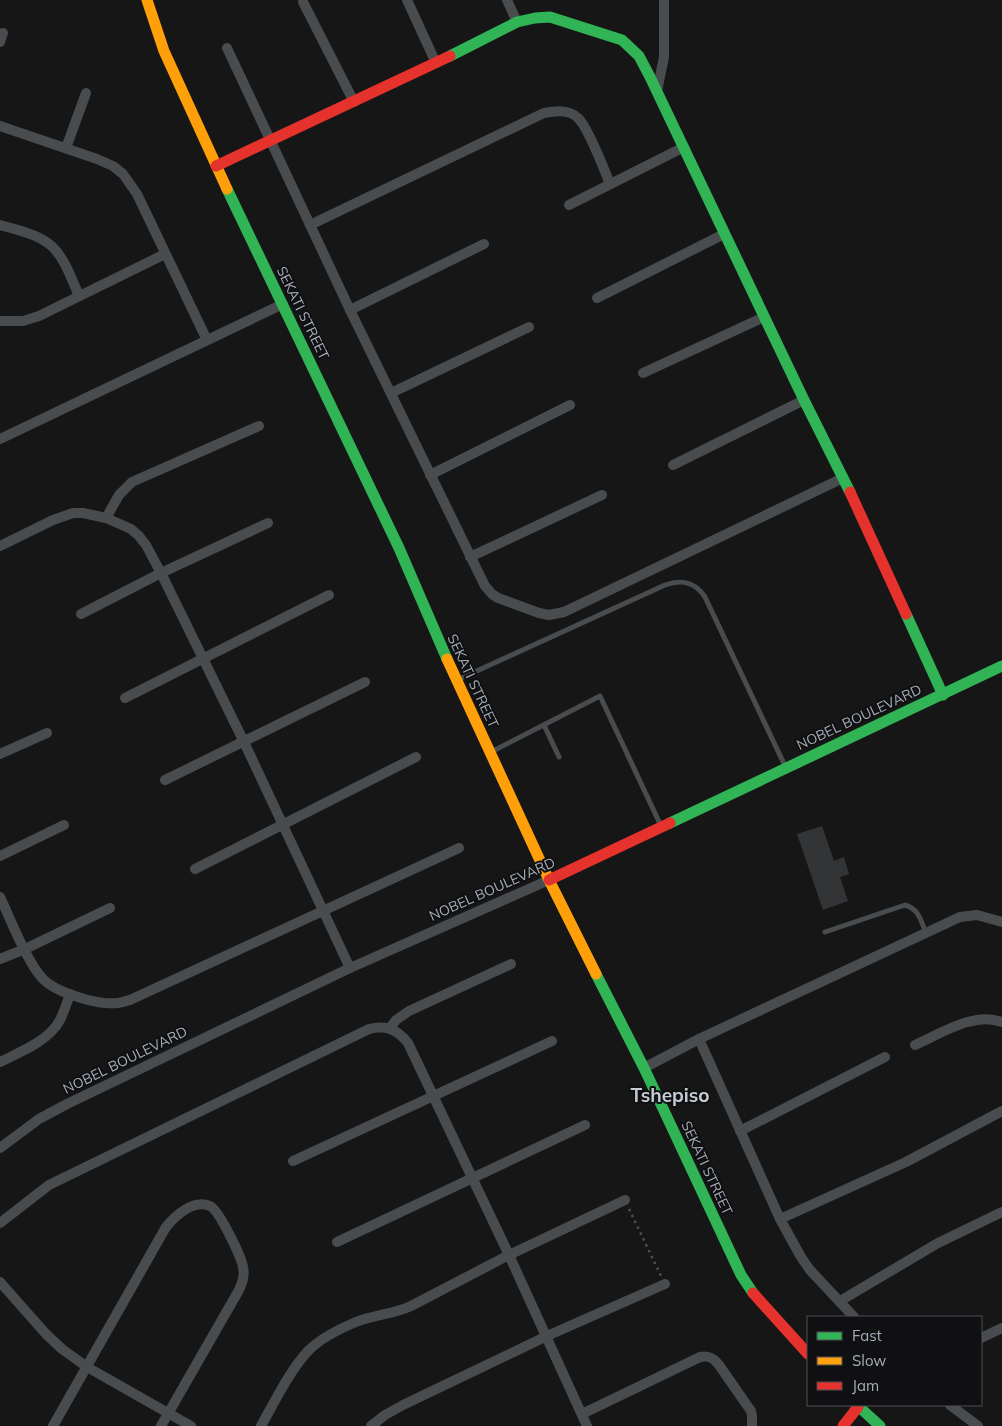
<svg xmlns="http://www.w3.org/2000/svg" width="1002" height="1426" viewBox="0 0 1002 1426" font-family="Mulish,sans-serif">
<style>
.building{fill:#333435}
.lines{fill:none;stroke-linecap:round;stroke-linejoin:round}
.path{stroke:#4b4d50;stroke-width:2.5;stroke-dasharray:2.5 4;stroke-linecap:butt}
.lane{stroke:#494c4f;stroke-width:5}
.street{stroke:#494c4f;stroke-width:10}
.fast{stroke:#30b455;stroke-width:11}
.slow{stroke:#ff9f0a;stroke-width:11}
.jam{stroke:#e5322d;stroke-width:11}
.labels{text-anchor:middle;stroke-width:4;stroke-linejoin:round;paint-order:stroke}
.street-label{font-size:14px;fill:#a5aeb8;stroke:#101012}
.district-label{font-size:19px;font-weight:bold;fill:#c6ccd4;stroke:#101012}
</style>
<rect width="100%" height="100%" fill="#161616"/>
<path class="building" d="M822 826 834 861 844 857 849 874 840 877 848 901 823 910 797 834Z"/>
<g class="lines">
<path class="path" d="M629 1209 661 1276"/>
<g class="lane">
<path d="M457 680 665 585C682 579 695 582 705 597L786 768"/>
<path d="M544 725 559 757"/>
<path d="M491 752 600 696 661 826"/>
<path d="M825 932 905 905C919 909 921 921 926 933"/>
</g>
<g class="street">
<path d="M407 0 436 63"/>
<path d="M507 0 517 22"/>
<path d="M303 2 354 102"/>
<path d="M0 42 3 33"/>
<path d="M227 48 350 310 485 586 492 594 498 598 539 613 549 615 564 612 843 478"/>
<path d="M657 91 664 57V0"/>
<path d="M0 126 97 159 113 166 123 174 137 194 207 340"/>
<path d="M66 148 86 93"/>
<path d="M569 205 684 147"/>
<path d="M0 225C55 239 58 245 79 296"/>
<path d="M310 225 544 113C555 111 569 109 578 118 588 127 604 169 610 184"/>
<path d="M597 298 724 234"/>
<path d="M350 310 484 244"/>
<path d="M0 321H23L39 316 165 254"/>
<path d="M643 373 764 317"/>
<path d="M391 393 529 327"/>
<path d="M0 439 283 304"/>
<path d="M673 465 804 400"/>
<path d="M430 475 570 405"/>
<path d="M106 518 119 495 132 482 259 426"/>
<path d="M0 546 53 520 73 513H83L106 518 131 529 139 536 146 545 161 573 244 742 350 968"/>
<path d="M470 557 602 495"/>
<path d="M81 614 161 573 268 523"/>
<path d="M125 698 329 595"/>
<path d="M0 754 47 733"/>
<path d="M165 780 365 682"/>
<path d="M0 856 64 825"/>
<path d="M195 869 416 757"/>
<path d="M0 897C10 918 28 964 43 979 53 989 68 994 81 998 98 1003 113 1006 130 1000L459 848"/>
<path d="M0 959 25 949 110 908"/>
<path d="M390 1028 396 1020 409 1011 511 964"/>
<path d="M699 1039 780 1219 801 1257 810 1270 854 1317"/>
<path d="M915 1045C940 1034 975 1011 1002 1022"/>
<path d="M0 1062C20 1052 49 1041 60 1020 64 1012 67 1003 70 994"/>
<path d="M644 1068 699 1039 960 917 977 915 1002 922"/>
<path d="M740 1131 885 1057"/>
<path d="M0 1148 39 1119 67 1104 350 968 549 880"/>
<path d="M293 1161 552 1041"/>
<path d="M780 1219 906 1162 1002 1111"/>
<path d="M0 1223 49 1185 369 1029C386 1025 397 1029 408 1043L509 1255 587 1426"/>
<path d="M337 1242 585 1125"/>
<path d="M0 1282 46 1334 62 1349 87 1367 191 1426"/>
<path d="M840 1301 938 1243 1002 1212"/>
<path d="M981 1338 1002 1328"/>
<path d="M950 1405 978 1426"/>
<path d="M582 1414 700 1357C709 1355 714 1358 719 1365L751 1411 752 1416V1426"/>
<path d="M53 1426 166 1227C175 1216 193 1199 210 1206 219 1210 241 1256 243 1267 245 1276 242 1283 239 1290L161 1426"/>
<path d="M261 1426C274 1403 290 1370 308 1351 321 1338 339 1329 356 1322 374 1315 394 1314 411 1306L509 1255 625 1200"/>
<path d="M371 1426 385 1415 403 1405 547 1336 665 1284"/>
</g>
<g class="fast">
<path d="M450 56 517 22 535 18 550 17 622 40 639 56 650 77 804 400 850 492"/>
<path d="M227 189 399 548 447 659"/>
<path d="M906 614 943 695"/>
<path d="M670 823 1002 666"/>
<path d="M596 974 644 1068 741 1275 753 1293"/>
<path d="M857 1405 880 1426"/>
</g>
<g class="slow">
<path d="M147 0 164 51 227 189"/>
<path d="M447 659 549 880 596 974"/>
</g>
<g class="jam">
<path d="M216 166 450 56"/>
<path d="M850 492 906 614"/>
<path d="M549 880 670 823"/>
<path d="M753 1293 808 1354"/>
<path d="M843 1426 858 1407"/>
</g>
</g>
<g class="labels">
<g class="street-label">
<text transform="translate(303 313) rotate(64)" y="5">SEKATI STREET</text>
<text transform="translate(473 681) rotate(65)" y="5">SEKATI STREET</text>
<text transform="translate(859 717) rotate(-25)" y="5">NOBEL BOULEVARD</text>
<text transform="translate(492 889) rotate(-24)" y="5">NOBEL BOULEVARD</text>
<text transform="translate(125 1060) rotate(-26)" y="5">NOBEL BOULEVARD</text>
<text transform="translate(707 1168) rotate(65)" y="5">SEKATI STREET</text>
</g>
<g class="district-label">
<text x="670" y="1102">Tshepiso</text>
</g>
</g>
<rect x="807" y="1316" width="175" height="90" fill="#101012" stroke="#4c4f54"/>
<rect x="817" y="1332" width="25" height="8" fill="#30b455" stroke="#4c4f54"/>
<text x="852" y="1341" font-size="15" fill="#a5aeb8">Fast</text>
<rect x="817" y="1357" width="25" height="8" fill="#ff9f0a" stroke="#4c4f54"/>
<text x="852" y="1366" font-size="15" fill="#a5aeb8">Slow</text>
<rect x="817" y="1382" width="25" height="8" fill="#e5322d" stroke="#4c4f54"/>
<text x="852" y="1391" font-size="15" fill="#a5aeb8">Jam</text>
</svg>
